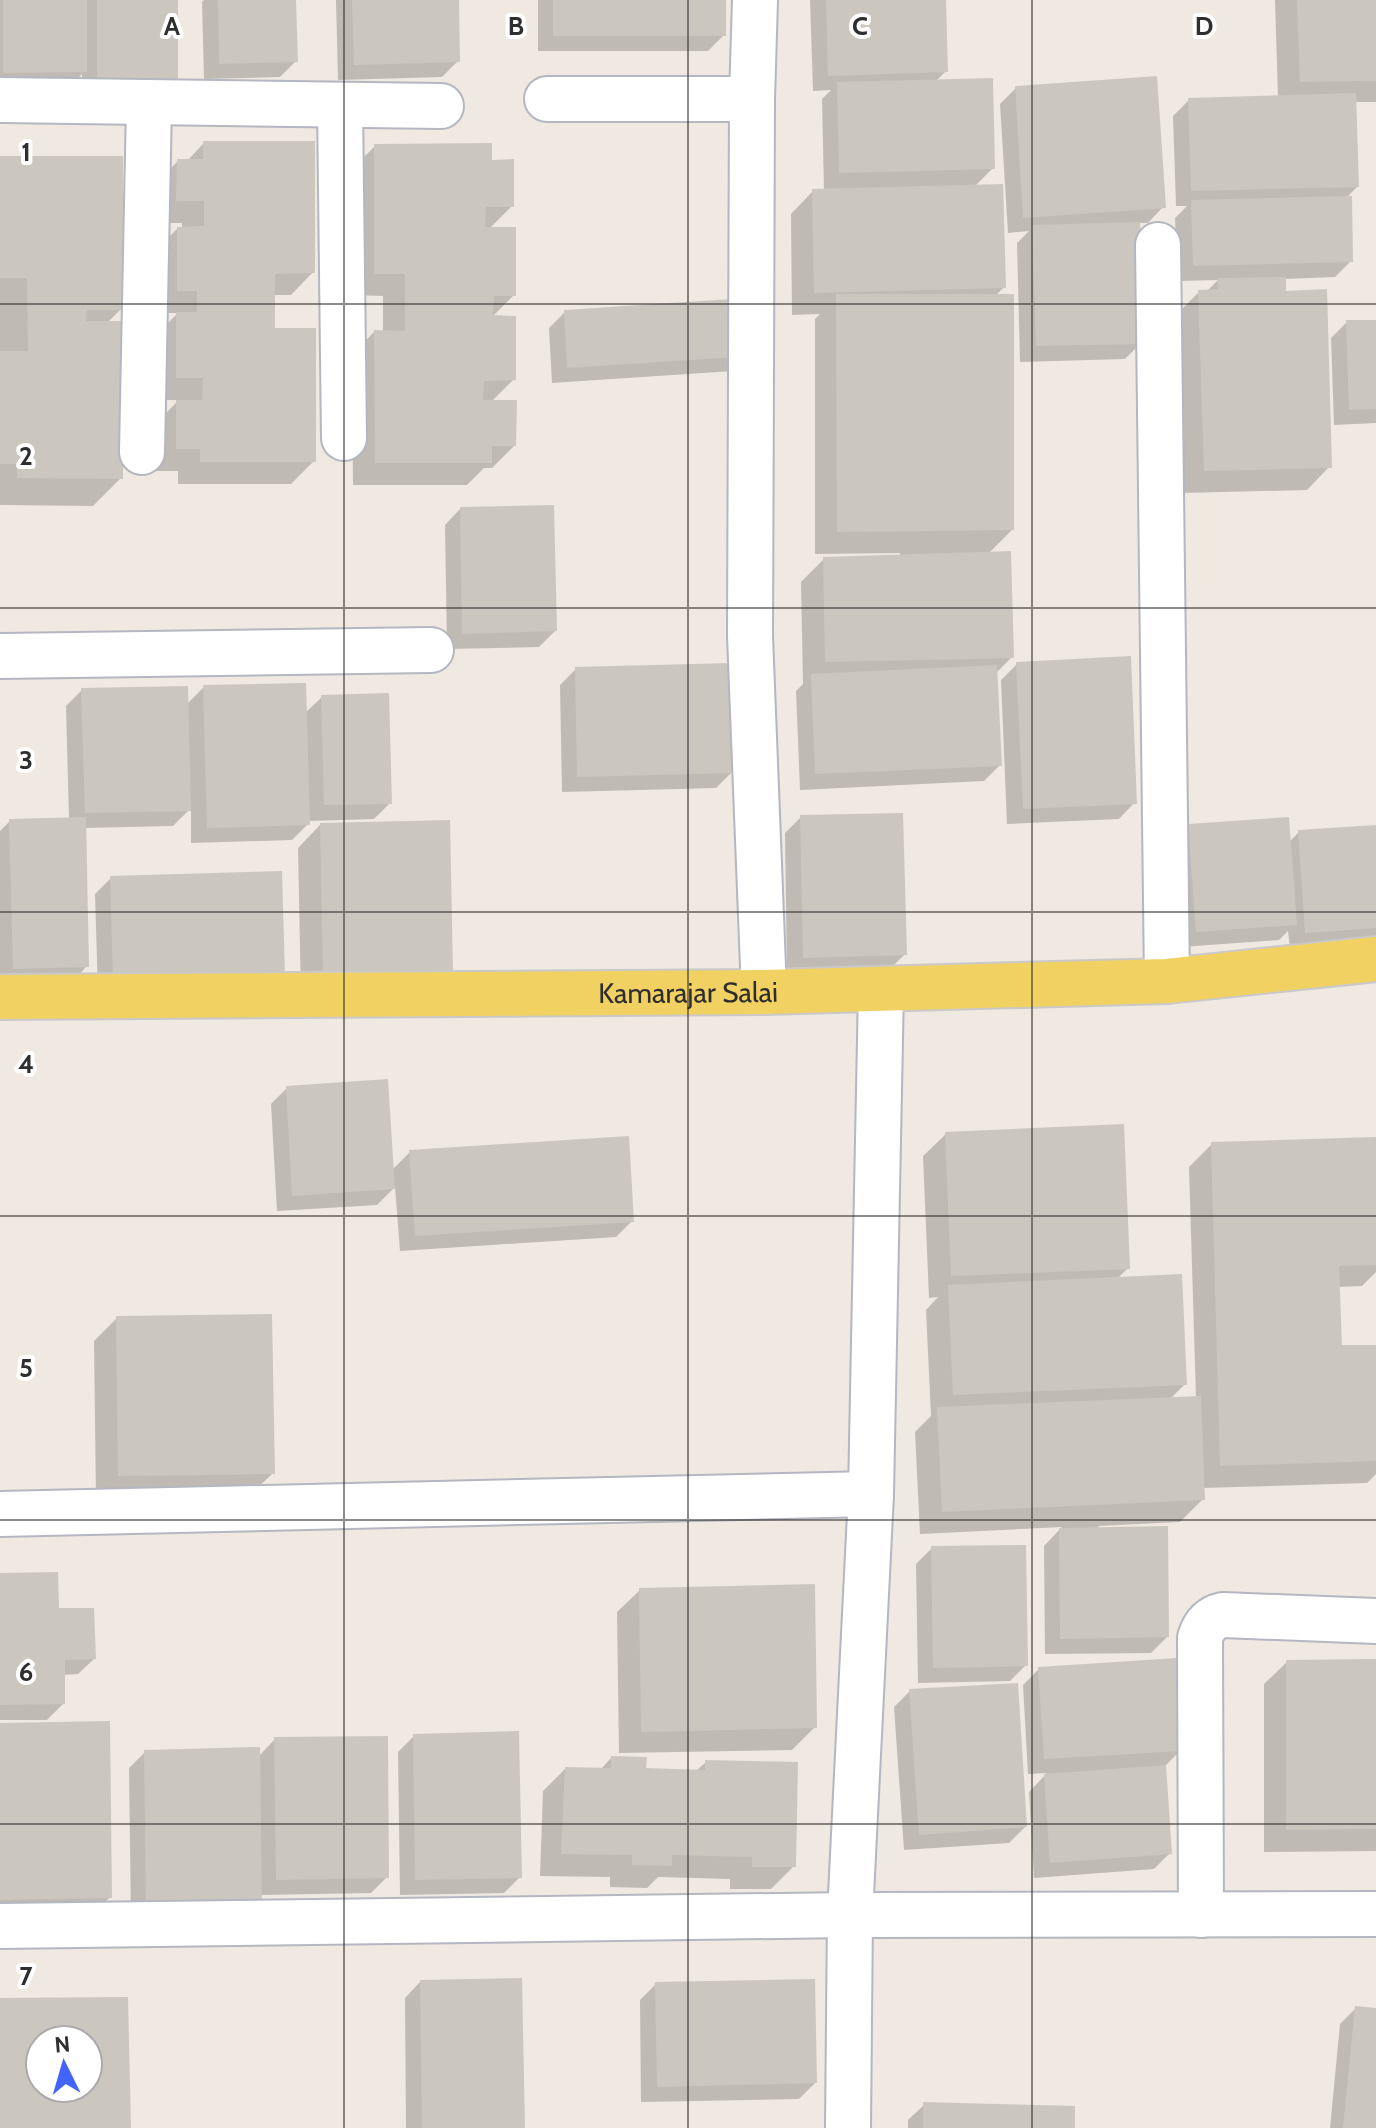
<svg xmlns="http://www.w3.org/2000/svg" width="1376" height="2128" viewBox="0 0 1376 2128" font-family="Cabin,sans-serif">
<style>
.shadow{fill:#0003}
.building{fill:#cbc7bf;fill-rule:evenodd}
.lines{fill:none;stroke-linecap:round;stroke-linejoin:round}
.minor-casing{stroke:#b4b7c1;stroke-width:48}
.major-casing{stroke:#c9c9c9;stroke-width:48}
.minor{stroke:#fff;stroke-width:44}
.major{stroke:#f2d163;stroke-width:44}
.grid{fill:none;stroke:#2e2e2e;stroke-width:2;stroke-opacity:0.55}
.labels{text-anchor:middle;stroke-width:8;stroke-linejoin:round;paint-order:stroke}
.street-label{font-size:28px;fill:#2e2e2e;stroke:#fff}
.grid-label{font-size:26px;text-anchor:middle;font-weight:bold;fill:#2e2e2e;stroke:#fff;stroke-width:8;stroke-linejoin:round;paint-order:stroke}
</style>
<rect width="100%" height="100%" fill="#efe9e1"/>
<g class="shadow">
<path d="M0 0H176L175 78 160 94 82 95V74L69 87 0 88Z"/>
<path d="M204 0H294L296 61 280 77 204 79 202 2Z"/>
<path d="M336 0H457L458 61 442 77 338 80Z"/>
<path d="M538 0H724V35L708 51H538Z"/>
<path d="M810 0H944L946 71 936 81 993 168 975 186 1004 287 995 296 1012 530 988 554 1012 657 996 673 1000 765 984 781 800 790 796 691 803 684 801 582 824 559 900 557V553L815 554V319L820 314 792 315 791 214 813 191H824L822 99 831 90 813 91Z"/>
<path d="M1275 0H1376V102H1355L1357 187 1346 198 1351 261 1335 277 1284 279V293L1329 467 1307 490 1182 493 1177 314 1199 292H1206L1218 280 1178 281 1175 218 1187 206H1176L1173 116 1189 100 1278 97Z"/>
<path d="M1016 88 1163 207 1148 223H1138L1141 343 1125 359 1020 362 1017 243 1029 231 1008 233 1000 104Z"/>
<path d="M204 143 313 272 291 295H273V330L314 461 291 484H178V471H154V425L179 400H154L155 336 178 313H155V251L177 229 182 228V223H155V184L178 161H187Z"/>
<path d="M375 146 490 162 512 206 489 229 514 295 492 317 514 379 491 402 514 446 492 468H484L467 485H353L352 355 374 332H383V296L352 295 353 168Z"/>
<path d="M0 158 121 309 107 323 121 478 93 506 0 505Z"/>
<path d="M745 300 733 371 552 383 549 328 565 312Z"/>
<path d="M1347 322H1376V423L1334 425 1331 338Z"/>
<path d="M460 509 555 631 539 647 447 649 445 525Z"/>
<path d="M1017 664 1134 803 1119 819 1007 824 1001 680Z"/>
<path d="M576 669 732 772 716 788 562 792 560 685Z"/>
<path d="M204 687 305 713 322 697 390 803 374 819 308 821V824L292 840 191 843V808L173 826 84 828 87 966 72 982 0 984V831L10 821 69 819 66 706 82 690 186 705Z"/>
<path d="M801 817 905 954 889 970 787 973 785 833Z"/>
<path d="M320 825 451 971 301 997 298 848Z"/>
<path d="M1189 826 1289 842 1299 832 1376 827V942L1290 948 1288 931 1279 940 1181 947 1173 842Z"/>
<path d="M111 878 283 974 98 994 95 894Z"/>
<path d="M287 1088 392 1170 410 1152 632 1221 616 1237 400 1251 395 1187 377 1205 277 1211 271 1104Z"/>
<path d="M946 1134 1128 1268 1117 1279 1185 1384 1170 1399 1196 1398 1189 1167 1212 1144 1376 1139V1272L1362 1286 1338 1287 1340 1347H1376V1474L1367 1483 1202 1488 1203 1499 1180 1522 1098 1526 1167 1637 1151 1653 1045 1654 1044 1546 1062 1527 920 1534 915 1432 931 1416 926 1310 938 1297 929 1298 923 1156Z"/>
<path d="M117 1318 273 1473 250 1495 96 1498 94 1341Z"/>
<path d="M932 1548 1026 1665 1010 1681 918 1683 916 1564Z"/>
<path d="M0 1575 57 1610 94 1659 78 1674 63 1675V1704L47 1720H0Z"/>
<path d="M640 1590 815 1727 792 1750 619 1753 617 1612Z"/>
<path d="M1376 1661V1851L1264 1852V1684L1287 1662Z"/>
<path d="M1039 1669 1181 1750 1164 1767 1170 1853 1154 1869 1034 1878 1029 1792 1047 1773 1028 1774 1023 1685Z"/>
<path d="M910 1691 1025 1827 1009 1843 904 1850 894 1707Z"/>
<path d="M0 1725 110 1897 88 1920 0 1921Z"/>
<path d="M414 1736 520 1877 504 1893 400 1895 398 1752Z"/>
<path d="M275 1739 387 1877 371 1893 260 1895 131 1922 129 1768 145 1752 259 1756Z"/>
<path d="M611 1758 644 1770 696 1771 706 1762 794 1866 771 1889H730V1879L658 1877 647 1888 610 1887V1877L540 1876 543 1791 565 1769 600 1770Z"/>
<path d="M420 1982 523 2128H406L405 1998Z"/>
<path d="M656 1984 815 2083 799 2099 641 2102 640 2000Z"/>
<path d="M1356 2008 1376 2010V2128H1330L1340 2024Z"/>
<path d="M924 2105 1073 2128H908V2120Z"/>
</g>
<g class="building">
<path d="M3 0H87V72L3 73Z"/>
<path d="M97 0H178V79L97 80Z"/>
<path d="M218 0H296L298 62 219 64Z"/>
<path d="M352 0H459L460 62 354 65Z"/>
<rect x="553" y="0" width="173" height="36"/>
<path d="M826 0H946L948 72 828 76Z"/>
<path d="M1297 0H1376V81L1300 82Z"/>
<path d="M1157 76 1166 208 1023 218 1015 86Z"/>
<path d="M993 78 995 169 839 173 837 82Z"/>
<path d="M1356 93 1359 187 1191 191 1188 98Z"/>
<path d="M203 141H315V273L275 274V328H316V462H200V449H176V400H202L203 378H176V312H197V291H177V227L204 226V201H176L177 159H203Z"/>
<path d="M492 143V160L514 159V207H486L485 227H516V296H494L493 315 516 316V380L484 381 483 400H517L516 446H492V463H375L374 330 405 331V274H374V144Z"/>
<path d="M0 156H123V310H87L86 321H123V479L17 478V464H0V351H28L27 278H0Z"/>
<path d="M1003 184 1006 288 814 293 812 189Z"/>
<path d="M1352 196 1353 262 1193 266 1191 200Z"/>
<path d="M1140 222 1143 344 1036 346 1032 225Z"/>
<path d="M1286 277V291L1327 289 1332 468 1204 471 1198 290 1218 289 1217 278Z"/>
<path d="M836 294H1014V530L837 532Z"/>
<path d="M747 298 751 356 567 368 564 310Z"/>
<path d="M1346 320H1376V409L1349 410Z"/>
<path d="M554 505 557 631 462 634 460 507Z"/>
<path d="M1011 551 1014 658 825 662 823 557Z"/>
<path d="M1131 656 1137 804 1023 809 1016 662Z"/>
<path d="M731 663 734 773 577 777 575 667Z"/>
<path d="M997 665 1002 766 815 774 811 674Z"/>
<path d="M306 683 310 825 207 828 203 685Z"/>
<path d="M188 686 191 811 85 813 81 688Z"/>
<path d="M389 693 392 804 324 805 321 695Z"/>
<path d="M903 813 907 955 803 958 800 815Z"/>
<path d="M86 817 89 967 13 969 9 819Z"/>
<path d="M1289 817 1297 925 1196 932 1188 824Z"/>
<path d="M450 820 453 972 323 976 320 823Z"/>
<path d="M1376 825V928L1305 933 1298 830Z"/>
<path d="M282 871 285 975 113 979 110 876Z"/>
<path d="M388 1079 395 1189 292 1196 286 1086Z"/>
<path d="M1124 1124 1130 1269 951 1276 945 1132Z"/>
<path d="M629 1136 634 1222 415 1236 409 1150Z"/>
<path d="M1376 1137V1265L1339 1266 1342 1345H1376V1461L1220 1466 1211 1142Z"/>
<path d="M1182 1274 1187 1385 953 1395 948 1285Z"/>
<path d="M272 1314 275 1474 118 1476 116 1316Z"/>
<path d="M1201 1396 1205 1500 942 1512 937 1407Z"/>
<path d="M1168 1526 1169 1637 1060 1639 1059 1528Z"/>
<path d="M1026 1545 1028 1666 933 1668 931 1546Z"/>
<path d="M58 1572 59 1608H94L96 1659 65 1660V1704L0 1705V1573Z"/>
<path d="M815 1584 817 1728 641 1732 639 1588Z"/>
<path d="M1177 1658 1183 1751 1044 1759 1038 1667Z"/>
<path d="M1376 1659V1829L1286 1830V1660Z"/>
<path d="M1018 1683 1027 1827 919 1835 909 1689Z"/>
<path d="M110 1721 112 1898 0 1900V1723Z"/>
<path d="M519 1731 522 1878 415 1880 413 1734Z"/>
<path d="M388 1736 389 1878 276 1880 274 1737Z"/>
<path d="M260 1747 262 1905 146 1907 144 1750Z"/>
<path d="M611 1756 647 1757 646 1768 705 1770V1760L798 1762 796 1867H752V1857L672 1855V1866L632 1865V1855L561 1854 565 1767 611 1768Z"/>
<path d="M1166 1765 1172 1854 1050 1863 1044 1774Z"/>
<path d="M522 1978 525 2128H422L420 1980Z"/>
<path d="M815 1979 817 2083 657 2087 655 1982Z"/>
<path d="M128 1997 131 2128H0V1998ZM40 2040H88V2088H40Z"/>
<path d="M1355 2006 1376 2008V2128H1343Z"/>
<path d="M923 2102 1075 2106V2128H923Z"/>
</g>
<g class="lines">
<defs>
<g id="minor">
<path d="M755 0 752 99 750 636 764 992"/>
<path d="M547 99H752"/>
<path d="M0 100 441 106"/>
<path d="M340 105 344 438"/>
<path d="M1158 245 1167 981"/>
<path d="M142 452 149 104"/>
<path d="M0 656 431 650"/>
<path d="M0 1514 871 1494"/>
<path d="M1201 1915 1200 1638C1204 1625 1210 1618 1223 1615L1376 1621"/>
<path d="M0 1926 850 1915 1376 1914"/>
<path d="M848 2128 850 1915 871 1494 881 989"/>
</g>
<g id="major">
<path id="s1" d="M0 997 764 992 1167 981 1376 959"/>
</g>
</defs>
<use href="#minor" class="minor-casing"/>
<use href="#major" class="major-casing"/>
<use href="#minor" class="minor"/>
<use href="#major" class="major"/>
</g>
<path class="grid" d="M344 0V2128M688 0V2128M1032 0V2128M0 304H1376M0 608H1376M0 912H1376M0 1216H1376M0 1520H1376M0 1824H1376"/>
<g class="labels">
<g class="street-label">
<text dy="10" stroke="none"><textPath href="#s1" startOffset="688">Kamarajar Salai</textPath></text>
</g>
</g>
<g class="grid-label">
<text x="172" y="35">A</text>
<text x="516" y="35">B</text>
<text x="860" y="35">C</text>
<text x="1204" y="35">D</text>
<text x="26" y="161">1</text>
<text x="26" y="465">2</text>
<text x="26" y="769">3</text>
<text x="26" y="1073">4</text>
<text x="26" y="1377">5</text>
<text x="26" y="1681">6</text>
<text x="26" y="1985">7</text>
</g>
<g transform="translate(64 2064) rotate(355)"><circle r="38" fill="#ffffff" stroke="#ababab" stroke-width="2"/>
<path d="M0-6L14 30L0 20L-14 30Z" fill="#4264fb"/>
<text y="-12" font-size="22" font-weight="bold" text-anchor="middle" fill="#2e2e2e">N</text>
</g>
</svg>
